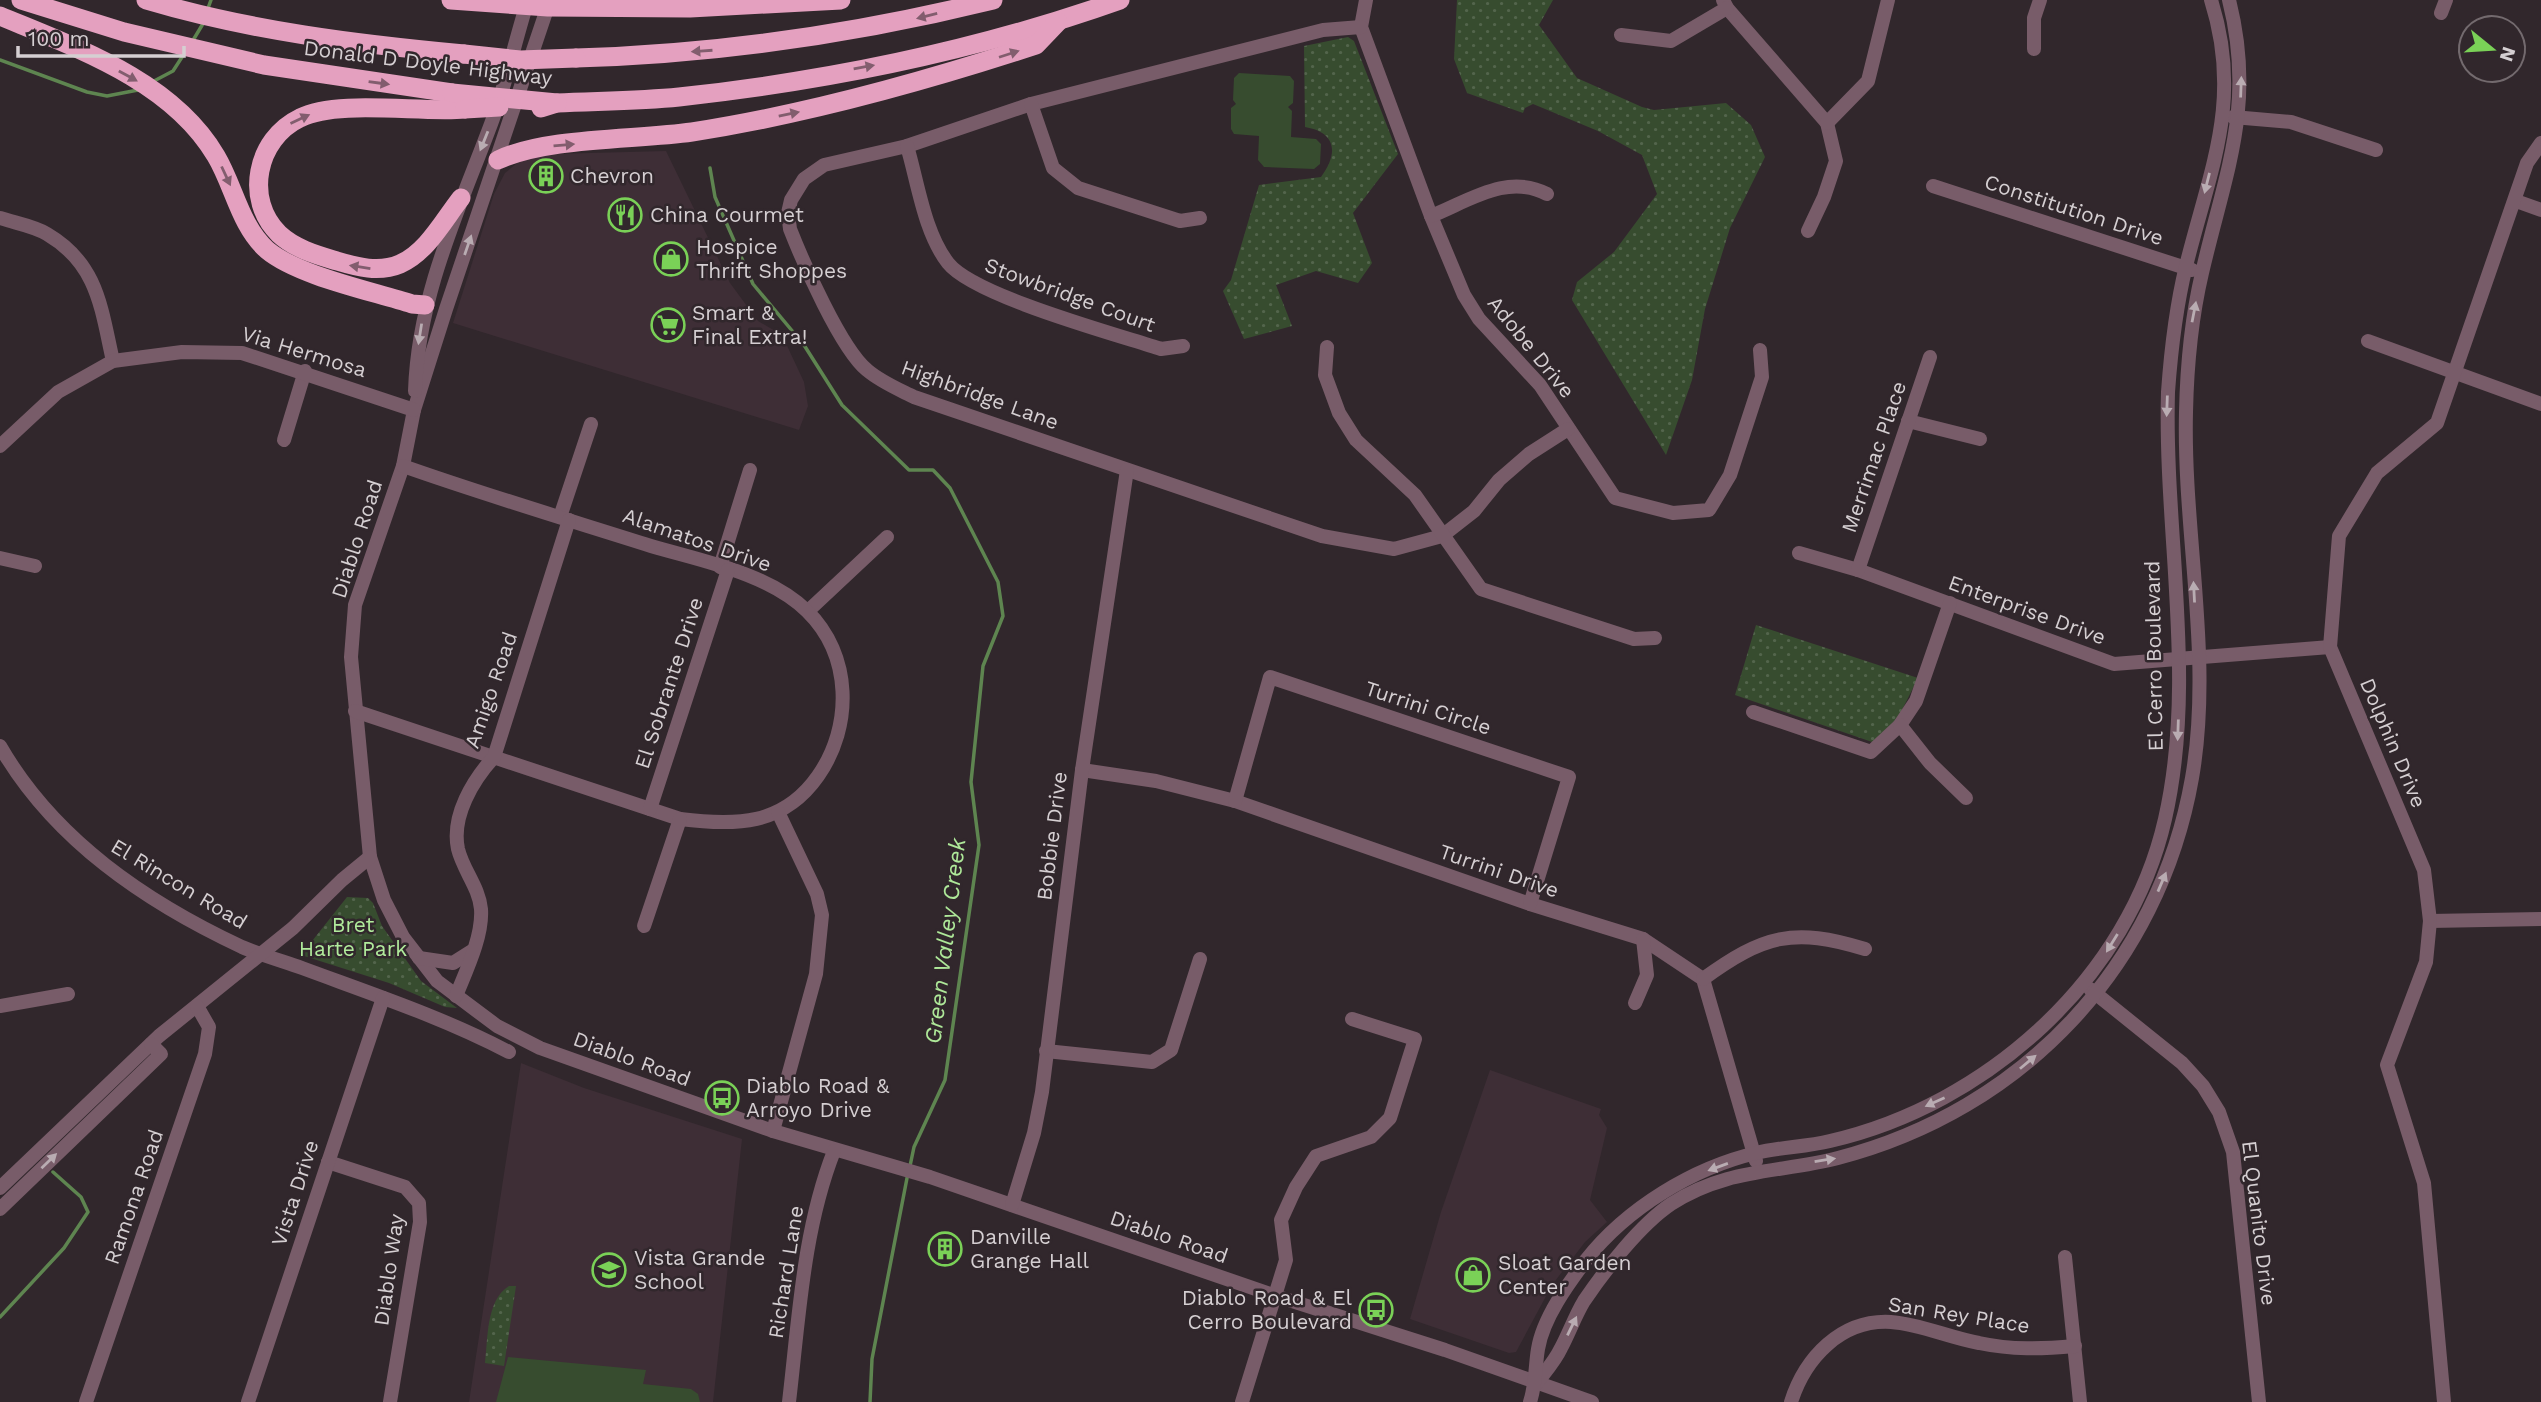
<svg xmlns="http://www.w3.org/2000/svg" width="2541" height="1402" viewBox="0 0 2541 1402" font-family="'Work Sans',sans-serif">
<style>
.built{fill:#3e2e36}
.green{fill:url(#green-dots)}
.pitch{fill:#374c2f}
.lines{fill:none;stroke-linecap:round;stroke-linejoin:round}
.stream{stroke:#5e8550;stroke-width:3.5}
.minor{stroke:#785c69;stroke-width:14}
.highway{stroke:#e4a0bf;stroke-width:19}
.highway-bridge{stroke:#e4a0bf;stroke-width:19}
.oneway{fill:#825d6e}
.oneway2{fill:#b9acb2}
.labels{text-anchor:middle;stroke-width:5;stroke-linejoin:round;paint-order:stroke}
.street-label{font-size:21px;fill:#d5cfd2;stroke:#31272c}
.poi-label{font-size:21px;fill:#d5cfd2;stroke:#31272c;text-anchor:start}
.park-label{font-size:21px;fill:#b1eb9c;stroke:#31272c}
.water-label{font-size:23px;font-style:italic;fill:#aee899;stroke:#31272c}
</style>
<defs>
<pattern id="green-dots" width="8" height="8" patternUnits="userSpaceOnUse" patternTransform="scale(1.75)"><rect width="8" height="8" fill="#374c2f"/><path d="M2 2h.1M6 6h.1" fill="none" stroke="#53654c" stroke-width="1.8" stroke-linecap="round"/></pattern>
</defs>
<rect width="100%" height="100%" fill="#31272c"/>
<g class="built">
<path d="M666 151 730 283 758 321 782 335 804 382 808 406 799 430 453 323 494 194 505 173 522 159 552 154Z"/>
<path d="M521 1063 584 1088 742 1139 713 1402H469Z"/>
<path d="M1490 1070 1601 1109 1599 1115 1607 1128 1590 1200 1607 1222 1585 1242 1552 1285 1516 1352 1509 1353 1410 1319 1441 1212Z"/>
</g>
<g class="green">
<path d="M1457 0H1553L1539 25 1577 78 1642 107 1654 110 1726 103 1751 125 1765 157 1730 228 1705 309 1692 380 1666 455 1572 300 1577 282 1614 252 1657 194 1642 155 1598 131 1533 104 1525 108 1523 113 1467 93 1454 59Z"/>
<path d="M1348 37 1354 41 1398 154 1353 213 1372 263 1358 283 1316 271 1276 285 1292 326 1244 339 1223 291 1231 280 1259 185 1321 177C1339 153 1336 132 1305 127L1304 46Z"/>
<path d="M1756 625 1918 678 1894 726 1875 743 1735 695Z"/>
<path d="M347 897 368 898 373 903 382 926 421 981 457 1008 445 1007 389 983 301 955Z"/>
<path d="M509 1286H516L504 1366 485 1363C488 1339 486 1300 509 1286Z"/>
</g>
<g class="pitch">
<path d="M1239 73 1290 76 1294 81 1293 103 1288 107 1292 111 1291 137 1316 139 1321 144 1320 164 1314 169 1264 167 1258 160 1259 136 1234 134 1231 129V108L1236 104 1233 100 1234 78Z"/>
<path d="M508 1357 646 1370 643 1384 691 1389 698 1394 700 1402H496Z"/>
</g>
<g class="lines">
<g class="stream">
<path d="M207 11 211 0"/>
<path d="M192 42 204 22"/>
<path d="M0 60 87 92 107 96 138 90"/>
<path d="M154 81 173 71 184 54"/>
<path d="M710 168 715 197 753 284 804 345 842 405 909 470H933L950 488 998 582 1003 616 983 666 971 782 979 845 945 1080 914 1147 910 1166"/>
<path d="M0 1317 64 1248 88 1212 81 1197 53 1172"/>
<path d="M870 1402 872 1359 908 1173"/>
</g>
<g class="minor">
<path d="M550 0 446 309 414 410 403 466 355 605 351 657 370 857 384 900 403 937 437 981 497 1026 540 1048 773 1131 930 1177 1276 1296 1445 1350 1592 1402"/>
<path d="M1366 0 1361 27 1431 216 1464 295 1479 319 1540 385 1615 498 1673 513 1709 510 1730 475 1762 377 1760 350"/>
<path d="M1723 0 1727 8 1827 123 1836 161 1824 197 1808 231"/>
<path d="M2441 13 2446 0"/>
<path d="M1361 27 1323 30 1031 104 907 146 824 165 804 179 791 200 788 213 790 229C803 262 841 349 867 370 881 382 898 389 914 397L1322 536 1394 549 1442 536 1474 511 1499 480 1529 454 1568 429"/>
<path d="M1621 35 1671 41 1727 8"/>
<path d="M2034 49V18L2040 0"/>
<path d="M1031 104 1053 168 1078 188 1180 221 1200 218"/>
<path d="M2233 117 2291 122 2376 150"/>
<path d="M1827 123 1868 81 1888 0"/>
<path d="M907 146C918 183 924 232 948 263 974 296 1115 334 1161 349L1183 346"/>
<path d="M1933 186 2192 270"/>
<path d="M2516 201 2541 210"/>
<path d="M1431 216C1469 201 1507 173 1547 194"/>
<path d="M0 218C15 223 34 226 47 234 98 264 101 308 113 361"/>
<path d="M2368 341 2541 404"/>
<path d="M1327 347 1325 375 1339 413 1356 440 1415 495 1481 589 1634 639 1655 638"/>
<path d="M415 391C418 296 458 212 491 124 506 84 515 41 528 0"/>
<path d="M1908 421 1980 439"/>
<path d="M284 440 305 371"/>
<path d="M0 446 58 392 113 361 182 352 242 353 414 410"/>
<path d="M560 517 591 424"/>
<path d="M1799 553 1858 570 2114 664 2330 647"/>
<path d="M0 558 35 566"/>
<path d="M720 567 750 470"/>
<path d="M1858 570 1930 357"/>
<path d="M808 611 887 537"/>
<path d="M355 711 680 819C735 826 783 826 818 776 853 726 852 655 807 611 768 573 702 561 651 546 569 520 485 495 403 466"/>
<path d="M1753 712 1871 752 1900 725 1916 701 1950 603"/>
<path d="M1900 725 1930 763 1966 798"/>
<path d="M0 746C54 840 146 902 242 947 261 955 282 961 302 968 372 994 442 1017 509 1052"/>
<path d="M1082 770 1156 781 1235 801 1530 904 1643 939 1703 979 1756 1161"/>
<path d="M1235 801 1270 677 1569 777 1530 904"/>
<path d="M650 809 728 570"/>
<path d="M2430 921 2541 919"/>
<path d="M644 926 680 819"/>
<path d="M419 958 453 963 472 951"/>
<path d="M1703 979C1764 935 1793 927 1865 949"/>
<path d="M2090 989 2182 1063 2203 1086 2219 1112 2233 1152 2259 1402"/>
<path d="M456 996C466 971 483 936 481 909 479 887 463 870 458 849 451 816 473 780 494 757L569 520"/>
<path d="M1635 1003 1647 975 1643 939"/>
<path d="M0 1006 68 994"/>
<path d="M1046 1051 1152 1062 1171 1050 1200 959"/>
<path d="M773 1131 816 974 822 915 817 894 778 812"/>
<path d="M328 1162 405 1187 419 1203 420 1222 390 1402"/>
<path d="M0 1188 159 1036 293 928 342 880 370 857"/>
<path d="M1012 1205 1034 1133 1042 1092 1082 770 1127 470"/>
<path d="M0 1209 161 1054 151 1044"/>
<path d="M2065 1257 2080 1402"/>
<path d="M1536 1384C1545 1372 1555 1361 1561 1348 1569 1333 1575 1316 1584 1301 1605 1270 1640 1225 1671 1204 1726 1168 1780 1173 1838 1158 2023 1110 2159 966 2192 778 2213 658 2183 533 2186 412 2187 365 2191 320 2202 273 2225 173 2256 106 2229 0"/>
<path d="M86 1402 205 1054 209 1027 197 1006"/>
<path d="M248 1402 383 998"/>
<path d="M789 1402C799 1318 803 1230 834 1151"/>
<path d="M1242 1402 1286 1260 1281 1220 1296 1187 1316 1156 1371 1137 1390 1118 1415 1039 1352 1019"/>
<path d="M1530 1402C1536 1384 1535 1367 1538 1349 1543 1318 1568 1284 1586 1260 1627 1208 1693 1168 1756 1153 1780 1147 1806 1147 1830 1141 1987 1105 2129 978 2165 819 2197 679 2164 534 2168 392 2171 350 2176 307 2186 266 2210 169 2243 101 2211 0"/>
<path d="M1791 1402C1805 1358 1841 1319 1891 1322 1920 1324 1950 1338 1979 1343 2012 1350 2042 1349 2075 1346"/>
<path d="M2444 1402 2424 1183 2387 1065 2426 962 2430 921 2424 870 2330 647 2339 536 2377 473 2437 423 2527 163 2541 143"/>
</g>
<g class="highway">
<path d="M21 0 124 32 264 65 452 93"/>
<path d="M146 0C250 31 357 44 464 54"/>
<path d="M451 0 548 7 690 8 841 0"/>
<path d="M0 16C77 48 172 81 216 156 234 186 240 226 267 250 298 276 372 291 412 304L425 305"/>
<path d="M576 58C718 54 855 34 993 0"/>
<path d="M541 108 557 103C598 101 639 101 679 97 827 81 979 50 1120 0"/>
<path d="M498 160C547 137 635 140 692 132 809 114 923 82 1036 45L1058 22"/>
<path d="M461 198C443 221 427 252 400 264 379 273 357 267 337 261 317 255 295 249 279 234 244 200 256 139 300 118 337 99 420 113 465 109"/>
</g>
<g class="highway-bridge">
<path d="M464 54 520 60 576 58"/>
<path d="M452 93 557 103"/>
<path d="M465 109 499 107"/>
</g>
</g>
<defs><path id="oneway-solid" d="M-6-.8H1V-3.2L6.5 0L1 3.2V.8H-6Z" transform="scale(1.75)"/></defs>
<g class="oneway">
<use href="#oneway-solid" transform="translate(927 16) rotate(166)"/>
<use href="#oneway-solid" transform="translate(702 51) rotate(176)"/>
<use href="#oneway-solid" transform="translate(1009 54) rotate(-18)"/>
<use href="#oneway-solid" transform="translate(864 67) rotate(-10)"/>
<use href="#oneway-solid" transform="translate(128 76) rotate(29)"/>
<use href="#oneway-solid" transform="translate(379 83) rotate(8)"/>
<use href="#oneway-solid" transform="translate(789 114) rotate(-12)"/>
<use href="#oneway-solid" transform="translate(300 119) rotate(-25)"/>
<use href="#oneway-solid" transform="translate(564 145) rotate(-5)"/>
<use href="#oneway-solid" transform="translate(226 176) rotate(65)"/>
<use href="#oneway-solid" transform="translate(360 267) rotate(-171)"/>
</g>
<g class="oneway2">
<use href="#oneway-solid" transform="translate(2241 87) rotate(-88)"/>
<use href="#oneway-solid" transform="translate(484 141) rotate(112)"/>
<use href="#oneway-solid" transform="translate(2207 183) rotate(104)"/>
<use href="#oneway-solid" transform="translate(468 245) rotate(-71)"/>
<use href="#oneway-solid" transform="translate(2194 312) rotate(-79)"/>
<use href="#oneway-solid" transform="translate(420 334) rotate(99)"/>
<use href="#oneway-solid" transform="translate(2167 406) rotate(92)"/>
<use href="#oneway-solid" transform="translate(2194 592) rotate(-93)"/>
<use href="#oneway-solid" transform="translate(2178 730) rotate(92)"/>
<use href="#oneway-solid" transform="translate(2162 882) rotate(-67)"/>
<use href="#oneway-solid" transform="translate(2112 943) rotate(122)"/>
<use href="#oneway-solid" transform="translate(2028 1062) rotate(-40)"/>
<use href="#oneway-solid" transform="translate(1935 1102) rotate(156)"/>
<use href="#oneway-solid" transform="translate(1825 1160) rotate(-9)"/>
<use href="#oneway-solid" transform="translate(49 1161) rotate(-44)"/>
<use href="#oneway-solid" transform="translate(1718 1167) rotate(160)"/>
<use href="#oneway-solid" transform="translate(1572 1326) rotate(-64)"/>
</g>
<defs>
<symbol id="building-ring" viewBox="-11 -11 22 22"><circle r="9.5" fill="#31272c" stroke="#7ad157" stroke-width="1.5"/><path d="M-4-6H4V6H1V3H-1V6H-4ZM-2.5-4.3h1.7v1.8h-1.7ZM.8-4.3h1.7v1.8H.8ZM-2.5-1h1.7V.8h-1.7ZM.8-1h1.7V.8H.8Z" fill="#7ad157"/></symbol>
<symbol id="restaurant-ring" viewBox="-11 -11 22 22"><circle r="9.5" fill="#31272c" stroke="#7ad157" stroke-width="1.5"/><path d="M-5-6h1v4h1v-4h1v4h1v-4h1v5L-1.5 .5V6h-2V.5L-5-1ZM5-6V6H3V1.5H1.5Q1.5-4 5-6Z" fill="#7ad157"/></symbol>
<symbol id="shop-ring" viewBox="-11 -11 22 22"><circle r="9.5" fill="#31272c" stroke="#7ad157" stroke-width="1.5"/><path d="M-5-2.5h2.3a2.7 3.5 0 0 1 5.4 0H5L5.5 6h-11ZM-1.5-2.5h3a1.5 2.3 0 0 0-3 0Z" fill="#7ad157"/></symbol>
<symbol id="supermarket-ring" viewBox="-11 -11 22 22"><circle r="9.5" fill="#31272c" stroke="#7ad157" stroke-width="1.5"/><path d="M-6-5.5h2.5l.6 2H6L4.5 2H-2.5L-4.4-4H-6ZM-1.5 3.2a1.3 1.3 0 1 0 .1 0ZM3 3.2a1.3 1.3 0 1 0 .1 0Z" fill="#7ad157"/></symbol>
<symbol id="bus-ring" viewBox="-11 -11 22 22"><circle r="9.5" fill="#31272c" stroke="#7ad157" stroke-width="1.5"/><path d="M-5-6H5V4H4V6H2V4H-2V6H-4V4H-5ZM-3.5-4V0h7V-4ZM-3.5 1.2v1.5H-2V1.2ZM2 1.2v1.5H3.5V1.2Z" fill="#7ad157"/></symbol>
<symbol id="school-ring" viewBox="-11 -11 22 22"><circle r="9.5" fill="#31272c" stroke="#7ad157" stroke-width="1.5"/><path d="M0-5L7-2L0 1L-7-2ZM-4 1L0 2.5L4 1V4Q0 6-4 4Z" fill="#7ad157"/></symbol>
</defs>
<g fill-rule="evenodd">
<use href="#building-ring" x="527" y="157" width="38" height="38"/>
<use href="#restaurant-ring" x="606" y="196" width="38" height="38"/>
<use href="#shop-ring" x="652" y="240" width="38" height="38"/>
<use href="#supermarket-ring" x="649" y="306" width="38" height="38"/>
<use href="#bus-ring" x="703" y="1079" width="38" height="38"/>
<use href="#building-ring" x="926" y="1230" width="38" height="38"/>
<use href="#school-ring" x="590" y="1251" width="38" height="38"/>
<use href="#shop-ring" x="1454" y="1256" width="38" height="38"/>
<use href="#bus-ring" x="1357" y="1291" width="38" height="38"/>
</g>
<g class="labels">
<g class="street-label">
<text transform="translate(428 63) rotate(7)" y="7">Donald D Doyle Highway</text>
<text transform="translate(2074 210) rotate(18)" y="7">Constitution Drive</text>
<text transform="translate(1070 295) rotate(20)" y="7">Stowbridge Court</text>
<text transform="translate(1531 347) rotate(51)" y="7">Adobe Drive</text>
<text transform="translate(304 352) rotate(17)" y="7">Via Hermosa</text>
<text transform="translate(980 395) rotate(20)" y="7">Highbridge Lane</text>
<text transform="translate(1874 457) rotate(-71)" y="7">Merrimac Place</text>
<text transform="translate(357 539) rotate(-72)" y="7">Diablo Road</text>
<text transform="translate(697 540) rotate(19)" y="7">Alamatos Drive</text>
<text transform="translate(2027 610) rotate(20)" y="7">Enterprise Drive</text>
<text transform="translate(2154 656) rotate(-91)" y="7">El Cerro Boulevard</text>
<text transform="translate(669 683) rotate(-72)" y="7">El Sobrante Drive</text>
<text transform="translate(491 690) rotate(-71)" y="7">Amigo Road</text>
<text transform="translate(1428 708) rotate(18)" y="7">Turrini Circle</text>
<text transform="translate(2393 743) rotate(67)" y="7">Dolphin Drive</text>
<text transform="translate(1052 836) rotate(-83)" y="7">Bobbie Drive</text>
<text transform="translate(1499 871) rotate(19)" y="7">Turrini Drive</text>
<text transform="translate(179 884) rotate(31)" y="7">El Rincon Road</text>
<text transform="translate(632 1059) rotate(20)" y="7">Diablo Road</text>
<text transform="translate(295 1193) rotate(-72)" y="7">Vista Drive</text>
<text transform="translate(134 1197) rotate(-71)" y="7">Ramona Road</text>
<text transform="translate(2259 1223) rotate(83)" y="7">El Quanito Drive</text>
<text transform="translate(1169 1237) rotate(19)" y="7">Diablo Road</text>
<text transform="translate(389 1270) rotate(-82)" y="7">Diablo Way</text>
<text transform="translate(786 1272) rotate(-81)" y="7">Richard Lane</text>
<text transform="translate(1959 1315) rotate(9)" y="7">San Rey Place</text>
</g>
<g class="poi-label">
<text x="570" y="183">Chevron</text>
<text x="650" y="222">China Courmet</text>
<text x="696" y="254">Hospice<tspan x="696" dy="24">Thrift Shoppes</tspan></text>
<text x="692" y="320">Smart &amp;<tspan x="692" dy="24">Final Extra!</tspan></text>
<text x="746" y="1093">Diablo Road &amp;<tspan x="746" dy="24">Arroyo Drive</tspan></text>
<text x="970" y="1244">Danville<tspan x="970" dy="24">Grange Hall</tspan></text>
<text x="634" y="1265">Vista Grande<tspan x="634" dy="24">School</tspan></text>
<text x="1498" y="1270">Sloat Garden<tspan x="1498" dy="24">Center</tspan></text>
<text x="1352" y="1305" text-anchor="end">Diablo Road &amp; El<tspan x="1352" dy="24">Cerro Boulevard</tspan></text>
</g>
<g class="park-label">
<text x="353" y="932">Bret<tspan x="353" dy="24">Harte Park</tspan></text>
</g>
<g class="water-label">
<text transform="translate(945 941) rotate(-83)" y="8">Green Valley Creek</text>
</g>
</g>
<g transform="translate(2492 49) rotate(108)"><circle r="33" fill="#31272c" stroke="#736a6e" stroke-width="2"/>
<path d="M0-5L12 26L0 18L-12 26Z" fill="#7ad157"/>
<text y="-10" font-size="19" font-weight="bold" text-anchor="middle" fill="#d5cfd2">N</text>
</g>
<path d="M18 46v10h166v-10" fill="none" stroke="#d5cfd2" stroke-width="3.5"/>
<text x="28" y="46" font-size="21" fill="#d5cfd2" stroke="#31272c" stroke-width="5" paint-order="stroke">100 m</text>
</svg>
